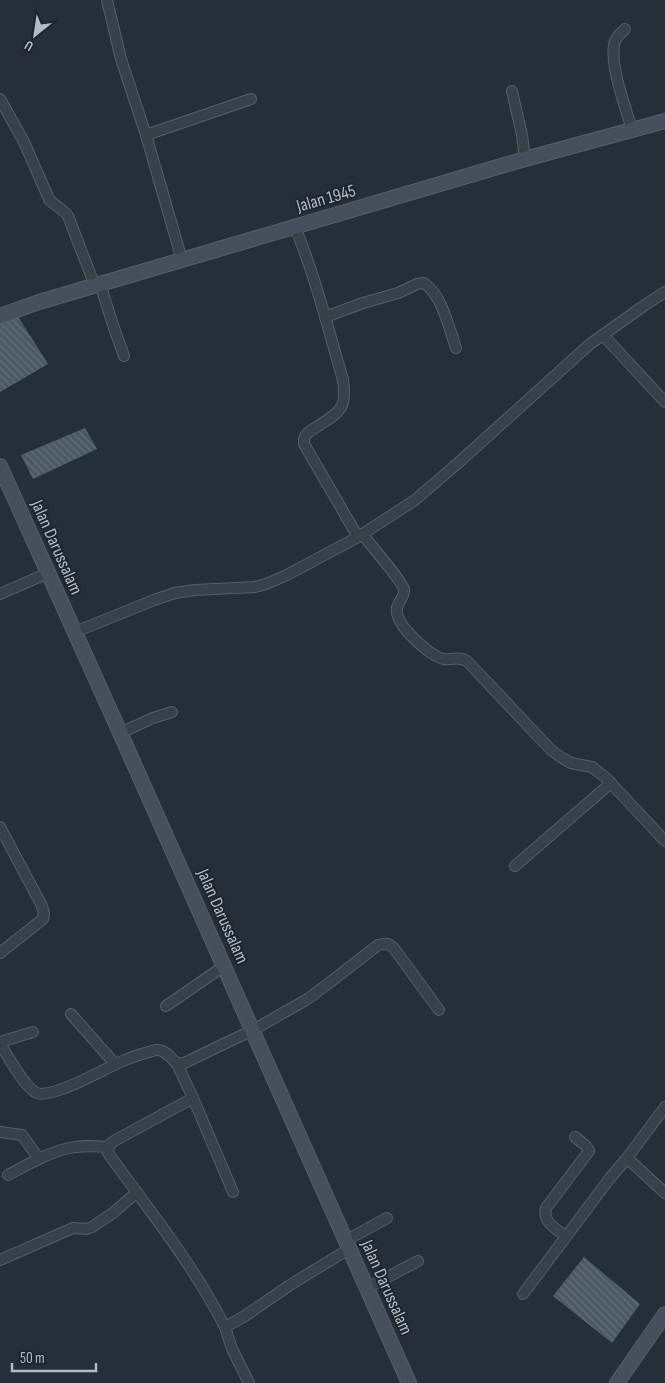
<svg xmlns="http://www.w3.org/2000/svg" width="665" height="1383" viewBox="0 0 665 1383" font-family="'Sofia Sans Condensed',sans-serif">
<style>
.building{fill:url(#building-back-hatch)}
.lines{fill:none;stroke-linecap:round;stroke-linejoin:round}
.street-casing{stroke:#565f68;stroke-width:12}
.secondary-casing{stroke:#565f68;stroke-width:16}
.street{stroke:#37414a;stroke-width:10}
.secondary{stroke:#46505d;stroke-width:14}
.labels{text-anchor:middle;stroke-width:4;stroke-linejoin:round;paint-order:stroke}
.street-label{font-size:18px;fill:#b3bcc6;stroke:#1d262f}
</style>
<defs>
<pattern id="building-back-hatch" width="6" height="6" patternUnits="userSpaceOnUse" patternTransform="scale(1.25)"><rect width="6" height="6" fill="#4d5865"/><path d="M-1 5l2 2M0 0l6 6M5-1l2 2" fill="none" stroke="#646e7a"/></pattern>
</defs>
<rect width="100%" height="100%" fill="#242f3a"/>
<g class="building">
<path d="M17 315 48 364 0 392V322Z"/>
<path d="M85 428 97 449 33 479 21 455Z"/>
<path d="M584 1257 640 1304 612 1343 553 1296Z"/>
</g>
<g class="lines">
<defs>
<g id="street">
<path d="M107 0 121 59 146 135 182 260"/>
<path d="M625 29C622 32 617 36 615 41 608 62 626 108 632 130"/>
<path d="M512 91 522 135 525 159"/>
<path d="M0 99 24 142 49 199C55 206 63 209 68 216L95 286"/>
<path d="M146 135 251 99"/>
<path d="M295 227C315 276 328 328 343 380 347 409 341 411 318 426 312 430 306 432 304 439V444L358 537"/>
<path d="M100 284 114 328 124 356"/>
<path d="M325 317 363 303 398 293 417 284 424 283C442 295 449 328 456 348"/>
<path d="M603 335 665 402"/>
<path d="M362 534C369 543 403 582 404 590 405 596 398 602 397 608 394 623 420 645 431 653 435 655 440 659 445 659 453 660 459 656 467 661L551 750 562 758 571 763 592 767 606 778 665 841"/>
<path d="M0 594 48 573"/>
<path d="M75 632 154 600 175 593 195 590 255 587 266 584 287 575 358 537 415 500 457 464 590 344 645 305 665 292"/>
<path d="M120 733 153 718 172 712"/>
<path d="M0 827 42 906 44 914 43 919 0 953"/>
<path d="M515 866 611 783"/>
<path d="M166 1006 224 966"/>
<path d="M71 1014 115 1064"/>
<path d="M0 1042 33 1032"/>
<path d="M0 1043C7 1055 25 1088 37 1093 53 1099 105 1068 123 1061 133 1056 145 1053 156 1050 165 1049 171 1058 177 1064L184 1063 253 1030 306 1000 329 983 378 945C385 943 387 943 393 947L439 1010"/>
<path d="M177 1064 193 1098 233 1192"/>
<path d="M193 1098 114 1141 109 1145 108 1153C149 1210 193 1264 225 1327L245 1316 290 1285 349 1249"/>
<path d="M0 1132 22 1135 39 1159"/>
<path d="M627 1158 665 1107"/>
<path d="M8 1175C27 1165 47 1153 69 1148 82 1145 95 1146 108 1147"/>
<path d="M566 1236C556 1229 542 1222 546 1208L589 1151 586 1146 575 1137"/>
<path d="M345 1241 387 1218"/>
<path d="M0 1260 73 1228 87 1229 92 1227 113 1213 137 1192"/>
<path d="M367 1288 418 1261"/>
<path d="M523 1294 610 1178 627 1158 665 1193"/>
<path d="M225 1327 232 1349 249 1383"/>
</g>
<g id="secondary">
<path d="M0 316 39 302 525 159 665 121"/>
<path d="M0 466 122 737 409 1383"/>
<path d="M617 1383 665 1314"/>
</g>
</defs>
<use href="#street" class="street-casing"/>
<use href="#secondary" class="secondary-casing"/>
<use href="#street" class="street"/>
<use href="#secondary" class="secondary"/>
</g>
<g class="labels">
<g class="street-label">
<text transform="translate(326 198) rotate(-16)" y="6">Jalan 1945</text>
<text transform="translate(57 547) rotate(66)" y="6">Jalan Darussalam</text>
<text transform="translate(223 916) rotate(66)" y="6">Jalan Darussalam</text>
<text transform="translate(387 1287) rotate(66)" y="6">Jalan Darussalam</text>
</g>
</g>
<g transform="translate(35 35) rotate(210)" stroke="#1d262f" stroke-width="4" paint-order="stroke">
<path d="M0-4L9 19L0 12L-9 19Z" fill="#b3bcc6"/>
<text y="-8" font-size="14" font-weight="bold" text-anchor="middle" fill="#b3bcc6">U</text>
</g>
<path d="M12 1363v8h84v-8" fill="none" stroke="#b3bcc6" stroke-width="2.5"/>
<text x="20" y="1363" font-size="15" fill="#b3bcc6" stroke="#1d262f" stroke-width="4" paint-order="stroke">50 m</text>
</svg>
